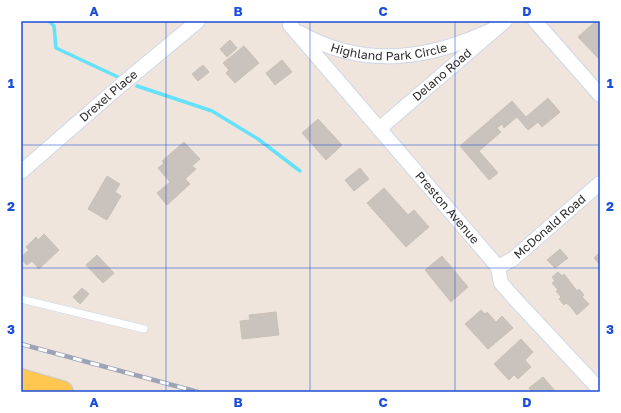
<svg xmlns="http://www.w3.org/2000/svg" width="621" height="413" viewBox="0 0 621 413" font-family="'Golos Text',sans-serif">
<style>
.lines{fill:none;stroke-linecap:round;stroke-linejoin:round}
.stream{stroke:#64e1fb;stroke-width:3.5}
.building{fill:#cac2bc;stroke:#cac1b5}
.service-casing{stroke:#d1d7e6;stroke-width:8}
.minor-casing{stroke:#d1d7e6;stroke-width:16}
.primary-casing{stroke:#c8c8c8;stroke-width:24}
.service{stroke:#fff;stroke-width:7}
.minor{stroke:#fff;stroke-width:14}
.primary{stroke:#ffc751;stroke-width:22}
.rail-casing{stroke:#9ea4b8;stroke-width:4.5}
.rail{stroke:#fff;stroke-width:3;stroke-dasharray:9;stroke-linecap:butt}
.grid{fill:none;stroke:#1d4ed8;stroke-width:1;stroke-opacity:0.55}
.labels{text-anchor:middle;stroke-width:3;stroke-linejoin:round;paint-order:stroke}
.street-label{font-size:12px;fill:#2b2b2b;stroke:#fff}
.neatline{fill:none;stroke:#1d4ed8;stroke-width:1.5}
.grid-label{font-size:13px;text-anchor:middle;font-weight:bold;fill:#1d4ed8}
</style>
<rect width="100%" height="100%" fill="#efe5dc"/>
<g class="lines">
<g class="stream">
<path d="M49 21 54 26 56 48 120 78"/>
<path d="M137 86 212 111 258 139 300 171"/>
</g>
</g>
<g class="building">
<path d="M596 21H600V58L599 59 578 37Z"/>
<path d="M230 40 237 48 227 57 220 49Z"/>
<path d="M244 46 259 63 235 83 226 73 229 70 223 63Z"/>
<path d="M282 60 292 72 275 85 266 73Z"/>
<path d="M203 65 209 72 198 81 192 74Z"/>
<path d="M548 98 560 112 542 127 538 122 528 130 517 117 504 128 502 124 497 128 501 132 479 151 498 173 489 180 460 146 512 101 526 117Z"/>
<path d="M318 119 342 145 326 160 302 133Z"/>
<path d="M184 142 200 159 192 166 196 169 185 179 190 184 167 205 157 193 170 182 158 168 164 163 162 161Z"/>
<path d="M360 168 369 179 354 191 345 180Z"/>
<path d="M107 176 120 184 115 192 121 196 107 220 88 209Z"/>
<path d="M384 188 408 215 414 210 429 227 406 247 367 203Z"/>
<path d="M44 234 59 250 39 269 32 261 27 265 21 259V257L29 250 26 247 36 237 38 240Z"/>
<path d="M560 249 568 258 555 268 547 260Z"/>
<path d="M600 252V265L594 258Z"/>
<path d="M97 255 114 273 103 283 86 265Z"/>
<path d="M442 256 468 287 451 302 425 270Z"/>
<path d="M558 272 562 276 564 274 577 291 579 289 584 295 582 297 589 304 577 315 570 306 566 303 564 305 559 299 561 297 556 291 558 290 552 283 555 281 552 277Z"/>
<path d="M82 288 89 294 80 304 73 297Z"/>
<path d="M481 310 485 314 487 312 496 322 502 316 513 328 488 349 465 324Z"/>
<path d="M276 312 279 335 242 339 240 321 250 320 249 315Z"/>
<path d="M521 339 533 352 525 360 531 367 518 379 514 375 509 380 494 364Z"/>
<path d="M543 377 556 392H532L529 388Z"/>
</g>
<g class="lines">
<defs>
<path id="service" d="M21 299 144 329"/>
<g id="minor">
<path d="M535 21 600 95"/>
<path id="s1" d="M290 25 498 267 501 283 514 298 600 390"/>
<path id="s2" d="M300 33C366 70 431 59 496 28"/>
<path id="s3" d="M379 129 505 21"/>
<path id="s4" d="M21 172 121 85 198 21"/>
<path id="s5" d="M498 267 513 259 600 183"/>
</g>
<path id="primary" d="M21 380 62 392"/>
</defs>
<use href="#service" class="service-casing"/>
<use href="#minor" class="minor-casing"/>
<use href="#primary" class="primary-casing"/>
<use href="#service" class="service"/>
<use href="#minor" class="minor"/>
<use href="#primary" class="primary"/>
<defs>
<path id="rail" d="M21 344 198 392"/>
</defs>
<use href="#rail" class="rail-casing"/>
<use href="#rail" class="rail"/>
</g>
<path class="grid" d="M166 21V392M310 21V392M455 21V392M21 145H600M21 268H600"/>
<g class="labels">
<g class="street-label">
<text dy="4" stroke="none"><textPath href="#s2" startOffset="93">Highland Park Circle</textPath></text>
<text dy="4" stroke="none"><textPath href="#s3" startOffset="83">Delano Road</textPath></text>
<text dy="4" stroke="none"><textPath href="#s4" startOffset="116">Drexel Place</textPath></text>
<text dy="4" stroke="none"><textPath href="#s1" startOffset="241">Preston Avenue</textPath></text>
<text dy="4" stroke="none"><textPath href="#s5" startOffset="66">McDonald Road</textPath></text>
</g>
</g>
<rect width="621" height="413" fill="none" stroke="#ffffff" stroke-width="44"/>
<rect x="22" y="22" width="577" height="369" class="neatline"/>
<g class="grid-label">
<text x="94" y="16">A</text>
<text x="238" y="16">B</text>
<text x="383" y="16">C</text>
<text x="527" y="16">D</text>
<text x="11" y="88">1</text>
<text x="610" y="88">1</text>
<text x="11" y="211">2</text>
<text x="610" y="211">2</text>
<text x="11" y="334">3</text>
<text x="610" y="334">3</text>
<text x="94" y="407">A</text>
<text x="238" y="407">B</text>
<text x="383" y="407">C</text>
<text x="527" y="407">D</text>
</g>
</svg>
